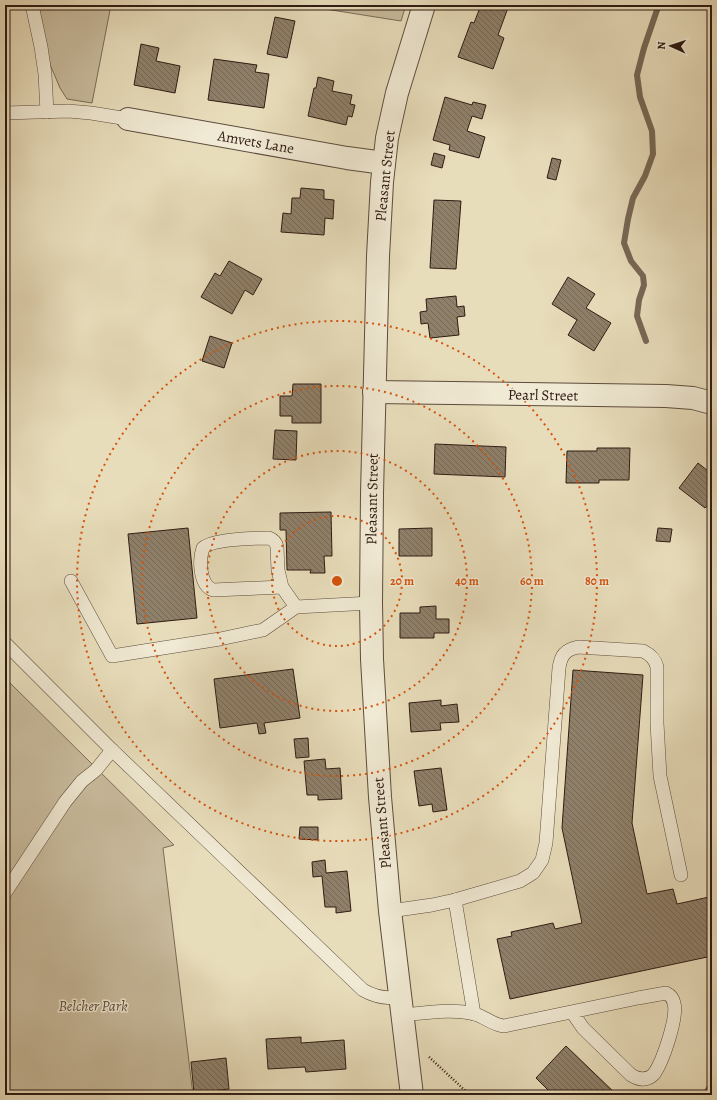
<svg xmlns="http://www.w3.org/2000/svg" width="717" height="1100" viewBox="0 0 717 1100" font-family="Alegreya,serif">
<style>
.park{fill:#c9bc9e;stroke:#7c6c58}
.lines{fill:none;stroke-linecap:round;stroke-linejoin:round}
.stream{stroke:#786856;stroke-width:6}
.building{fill:url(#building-back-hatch);stroke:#2f1b13}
.service-casing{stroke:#5d4c3d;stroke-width:14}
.minor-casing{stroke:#5d4c3d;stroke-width:24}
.tertiary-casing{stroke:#5d4c3d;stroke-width:24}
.path{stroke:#2f1b13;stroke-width:2.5;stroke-dasharray:1 2;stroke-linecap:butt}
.service{stroke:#f0e9d3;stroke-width:13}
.minor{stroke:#f0e9d3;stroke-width:22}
.tertiary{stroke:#f0e9d3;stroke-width:22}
.ring{fill:none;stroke:#d6530d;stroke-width:2;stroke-dasharray:2 4}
.labels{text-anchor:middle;stroke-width:3;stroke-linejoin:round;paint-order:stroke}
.street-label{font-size:15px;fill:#2f1b13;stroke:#f0e9d3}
.park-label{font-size:15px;font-style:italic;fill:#5d4b3d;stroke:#f0e9d3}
.centre{fill:#d6530d;stroke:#f0e9d3;stroke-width:2}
.ring-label{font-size:12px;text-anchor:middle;font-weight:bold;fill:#d6530d;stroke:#f0e9d3;stroke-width:3;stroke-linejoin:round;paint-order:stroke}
</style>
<defs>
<pattern id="building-back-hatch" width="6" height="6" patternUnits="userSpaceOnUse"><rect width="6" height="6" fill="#8f806a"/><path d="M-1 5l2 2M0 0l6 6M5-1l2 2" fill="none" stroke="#756856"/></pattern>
</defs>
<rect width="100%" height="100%" fill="#e8ddbb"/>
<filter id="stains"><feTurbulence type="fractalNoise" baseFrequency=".005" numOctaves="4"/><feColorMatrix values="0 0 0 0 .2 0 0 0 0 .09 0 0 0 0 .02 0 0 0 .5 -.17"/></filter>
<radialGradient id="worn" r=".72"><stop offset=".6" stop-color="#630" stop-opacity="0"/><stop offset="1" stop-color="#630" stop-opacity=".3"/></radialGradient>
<g class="park">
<path d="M25 5H111L92 103 67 99 60 88Z"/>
<path d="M300 5H406L401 21Z"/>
<path d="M5 678 174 845 163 848 193 1095H5Z"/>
</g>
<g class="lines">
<g class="stream">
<path d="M646 341 637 316 639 300 644 285 643 276 631 261 624 243 628 219 633 198 645 176 653 154 652 131 640 97 637 75 644 48 658 7 657 5"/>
<path d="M705 1095 712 1083"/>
</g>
</g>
<g class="building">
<path d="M481 5H509L498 35 504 38 493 69 458 57 471 22 474 23Z"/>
<path d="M275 17 295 21 287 58 267 54Z"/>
<path d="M141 44 159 48 156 61 180 66 175 93 134 85Z"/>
<path d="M214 59 257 65 255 72 269 74 264 108 208 100Z"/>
<path d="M318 77 334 81 332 91 352 95 350 104 355 105 352 117 348 116 346 125 308 116 314 88H316Z"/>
<path d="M445 97 472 105 473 102 486 105 482 119 472 116 467 131 485 137 479 158 449 150 450 145 433 140Z"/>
<path d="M434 153 445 156 442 168 431 165Z"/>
<path d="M552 158 561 160 556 180 547 178Z"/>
<path d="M301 188 324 190V199L334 200 333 219 325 218 324 235 281 232 283 213 291 214 292 198H300Z"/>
<path d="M434 200 461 201 456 269 430 268Z"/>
<path d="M229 261 262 279 253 295 245 290 232 314 201 297 215 273 220 276Z"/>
<path d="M568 277 595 294 586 308 611 323 594 351 568 335 577 320 552 304Z"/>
<path d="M456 296 457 307 464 306 465 316 457 317 459 335 430 338 428 323 421 324 420 312 427 311 426 299Z"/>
<path d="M210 336 232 343 224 368 202 361Z"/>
<path d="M293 384H321V423H292V416H280V396H292Z"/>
<path d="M275 430 297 431 296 460 273 459Z"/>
<path d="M435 444 506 447 505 477 434 474Z"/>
<path d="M597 448H630L629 480H599V483H566L567 451H597Z"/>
<path d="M698 463 712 474V510L707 506 705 508 679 488Z"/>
<path d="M331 512 332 556H324L325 573H310L311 570H287L286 530H280V513Z"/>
<path d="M188 528 197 618 137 624 128 534Z"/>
<path d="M432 528V556H399V529Z"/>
<path d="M658 528 672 529 670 542 656 541Z"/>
<path d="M436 606V619H449V633H434V638H400V613H420V607Z"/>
<path d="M293 669 300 718 264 723 266 733 259 734 257 723 220 728 214 679Z"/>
<path d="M573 670 643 675 632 823 647 894 673 889 677 904 709 897 712 910V956L510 999 497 939 512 936 511 932 553 923 555 929 582 923 562 828Z"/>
<path d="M441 700V706L457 704 459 722 440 723 441 730 411 732 409 703Z"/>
<path d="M308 738 309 757 296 758 294 739Z"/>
<path d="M325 759 326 769 340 768 342 799 318 800V795H307L304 761Z"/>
<path d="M441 768 447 810 433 812 432 804 419 806 414 771Z"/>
<path d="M300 827H318V840L299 839Z"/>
<path d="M325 860 326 873 347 871 351 911 336 913V907H325L322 876 313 877 312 862Z"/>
<path d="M301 1037V1043L344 1040 346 1069 306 1072 305 1067 268 1069 266 1039Z"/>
<path d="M566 1046 617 1095H553L536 1078Z"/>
<path d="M226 1058 229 1089 194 1093 191 1062Z"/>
</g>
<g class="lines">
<defs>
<g id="service">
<path d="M32 5 41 47 45 74 47 112"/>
<path d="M5 113 68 111 91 113 128 119"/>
<path d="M71 581 112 656 220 639 263 630 296 607 371 603"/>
<path d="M282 587 278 570 277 547C276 542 274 540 269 538 256 538 212 539 203 548 199 559 199 585 213 590L282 587 296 607"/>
<path d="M5 643 112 750 363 990C375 997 387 999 400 997"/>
<path d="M5 893 65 802 82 781 96 770 112 750"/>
<path d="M455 900 474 1014"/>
<path d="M390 911 432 905 455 900 520 881 533 873 542 860 546 843 559 668C561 655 565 650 578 647L643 651C651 655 655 659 657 667V723L660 776 681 875"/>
<path d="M402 1015C425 1013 453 1008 475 1014 485 1017 493 1025 504 1026L638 998 666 993C670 995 673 998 674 1003 678 1017 663 1061 654 1074 647 1081 639 1080 631 1075L583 1028 572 1012"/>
</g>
<g id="minor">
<path d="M128 119 347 158 384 163"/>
<path d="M374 392 666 396 693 398 712 403"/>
</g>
<path id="tertiary" d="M412 1095 390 911 380 797 372 659 371 603 372 493 378 256 382 182 387 138 397 93 424 5"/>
</defs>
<use href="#service" class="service-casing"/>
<use href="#minor" class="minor-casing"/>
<use href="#tertiary" class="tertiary-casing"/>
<path class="path" d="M429 1057 470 1095"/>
<use href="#service" class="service"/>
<use href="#minor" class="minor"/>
<use href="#tertiary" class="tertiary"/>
</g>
<g class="ring">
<circle cx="337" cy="581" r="65"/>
<circle cx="337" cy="581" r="130"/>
<circle cx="337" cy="581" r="195"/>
<circle cx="337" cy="581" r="260"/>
</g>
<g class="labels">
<g class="street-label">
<text transform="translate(256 142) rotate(10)" y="5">Amvets Lane</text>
<text transform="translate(385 176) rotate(-84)" y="5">Pleasant Street</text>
<text transform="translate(543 395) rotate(1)" y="5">Pearl Street</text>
<text transform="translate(372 499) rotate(-89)" y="5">Pleasant Street</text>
<text transform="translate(382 823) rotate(-95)" y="5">Pleasant Street</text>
</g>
<g class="park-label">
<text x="93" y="1011">Belcher Park</text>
</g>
</g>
<circle cx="337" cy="581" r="6" class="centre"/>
<g class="ring-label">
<text x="402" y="585">20 m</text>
<text x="467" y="585">40 m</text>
<text x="532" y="585">60 m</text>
<text x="597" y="585">80 m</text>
</g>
<rect width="717" height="1100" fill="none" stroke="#e8ddbb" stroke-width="20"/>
<rect x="6" y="6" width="705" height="1088" fill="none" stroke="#2f1b13" stroke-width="2"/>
<rect x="10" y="10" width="697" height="1080" fill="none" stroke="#2f1b13"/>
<g transform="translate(671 46) rotate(273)" stroke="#f0e9d3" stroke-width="3" paint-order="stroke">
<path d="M0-3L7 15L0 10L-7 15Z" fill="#2f1b13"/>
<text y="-6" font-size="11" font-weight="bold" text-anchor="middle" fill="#2f1b13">N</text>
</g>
<rect width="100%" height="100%" filter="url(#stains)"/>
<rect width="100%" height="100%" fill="url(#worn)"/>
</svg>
